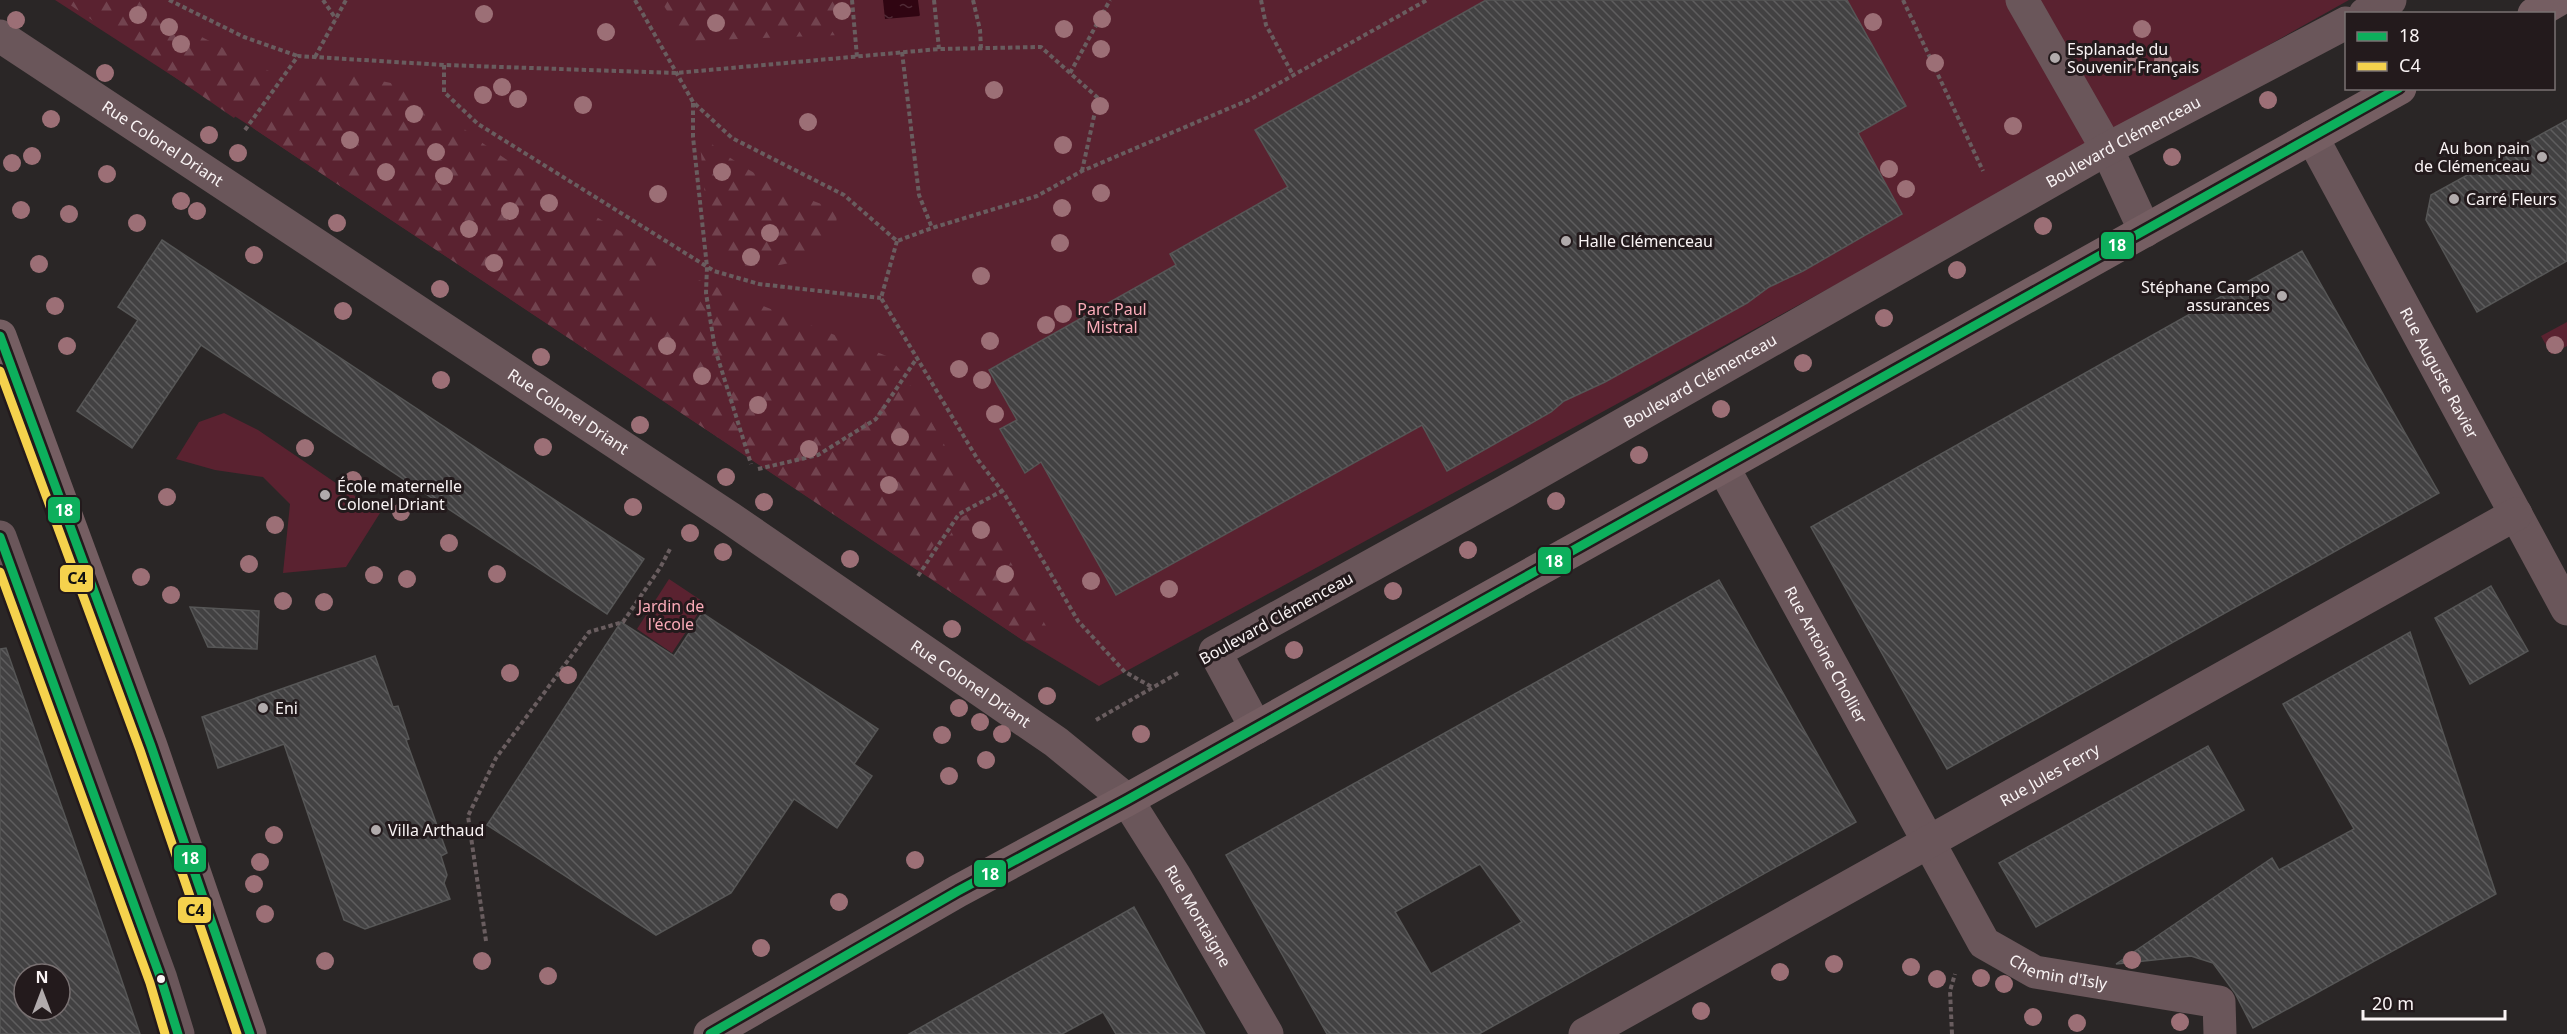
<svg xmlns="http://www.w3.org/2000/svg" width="2567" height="1034" viewBox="0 0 2567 1034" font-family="'Noto Sans',sans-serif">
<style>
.green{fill:#5a2230}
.forest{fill:url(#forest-firs)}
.water{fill:url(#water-ripples)}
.building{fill:url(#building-back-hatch);stroke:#565656;stroke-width:1.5;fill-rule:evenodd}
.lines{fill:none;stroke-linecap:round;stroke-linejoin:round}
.path{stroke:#695d5f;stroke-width:4;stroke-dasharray:4.5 3;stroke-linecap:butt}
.minor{stroke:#6a565a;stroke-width:33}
.major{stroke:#755e62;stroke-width:33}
.bus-1-casing{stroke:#231a1c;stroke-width:14}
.bus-2-casing{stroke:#231a1c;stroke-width:14}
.bus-1{stroke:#0daf5c;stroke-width:9}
.bus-2{stroke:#f5d24d;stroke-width:9}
.tree{fill:#9c6f76}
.poi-dot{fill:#b1abac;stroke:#231a1c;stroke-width:2}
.bus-dot{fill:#f9f3f4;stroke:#231a1c;stroke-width:2}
.labels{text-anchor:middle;stroke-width:6;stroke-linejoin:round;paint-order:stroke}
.poi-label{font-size:16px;fill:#f9f3f4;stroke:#231a1c;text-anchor:start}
.street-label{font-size:16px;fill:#f9f3f4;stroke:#231a1c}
.park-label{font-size:16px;fill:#faabb8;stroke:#231a1c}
.line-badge{stroke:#231a1c;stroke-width:2}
.badge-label{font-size:16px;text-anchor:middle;font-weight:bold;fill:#fff}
.pale-badge-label{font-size:16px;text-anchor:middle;font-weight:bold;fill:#111}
</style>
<defs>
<pattern id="forest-firs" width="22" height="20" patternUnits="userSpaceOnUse" patternTransform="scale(1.5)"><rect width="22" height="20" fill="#5a2230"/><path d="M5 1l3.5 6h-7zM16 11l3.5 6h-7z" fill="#72434f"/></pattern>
<pattern id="water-ripples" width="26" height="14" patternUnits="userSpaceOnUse" patternTransform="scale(1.5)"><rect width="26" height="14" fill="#300512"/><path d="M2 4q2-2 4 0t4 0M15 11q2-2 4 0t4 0" fill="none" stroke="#4f2a35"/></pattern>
<pattern id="building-back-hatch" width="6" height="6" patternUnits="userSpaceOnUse" patternTransform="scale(1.5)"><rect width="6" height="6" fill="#424142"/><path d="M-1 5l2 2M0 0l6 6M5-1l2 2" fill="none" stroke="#5e5d5e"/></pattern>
</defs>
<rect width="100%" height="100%" fill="#2a2626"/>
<g class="green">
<path d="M55 0H2349L2030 179 1099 686 1024 641 253 128Z"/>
<path d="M2567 322V346L2551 354 2541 336Z"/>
<path d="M224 413 258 430 380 513 346 567 283 573 290 504 263 477 215 470 176 459 199 422Z"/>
<path d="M669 579 705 603 672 653 637 629Z"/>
</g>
<g class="forest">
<path d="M63 0H139L180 26 271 72 234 118Z"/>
<path d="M660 0H837L840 35 687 41Z"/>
<path d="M319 73H342L391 83 415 91 481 142 542 184 666 259 640 298 674 321 699 280 889 357 905 376 976 500 957 511 917 570 253 128 293 87Z"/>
<path d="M699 133C737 168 783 190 832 208L837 214 836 226 828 232 813 258 756 270 732 262 710 250Z"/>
<path d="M980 507 1046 626 1045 636 1038 642 1029 643 1024 641 924 574 962 517Z"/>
</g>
<path class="water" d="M883 0H918L920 16 885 19Z"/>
<g class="building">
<path d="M1486 0H1847L1906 106 1858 133 1902 214 1803 271 1769 287 1747 303 1605 382 1564 401 1551 412 1447 471 1422 425 1116 595 1041 462 1025 473 1000 429 1017 420 989 370 1176 265 1170 254 1288 187 1255 130Z"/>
<path d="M2567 120V261L2477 312 2426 220 2431 195Z"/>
<path d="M162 240 644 559 607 614 201 345 132 448 77 411 138 320 118 307Z"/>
<path d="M2302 251 2439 493 1947 769 1811 527Z"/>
<path d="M1719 580 1856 822 1479 1034H1327L1226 855ZM1480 864 1522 922 1431 974 1395 912Z"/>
<path d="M2491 586 2528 651 2470 684 2435 618Z"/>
<path d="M190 607 259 611 257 649 208 647Z"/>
<path d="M702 613 878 729 854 764 872 776 837 828 794 799 731 893 656 935 487 825 621 622 674 656Z"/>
<path d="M2410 632 2496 894 2253 1028 2235 993 2213 963 2191 956 2116 964 2272 858 2279 870 2354 829 2283 704Z"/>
<path d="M6 648 93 896 140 1034H0V649ZM24 974H60V1010H24Z"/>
<path d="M375 656 393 707 398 706 409 739 406 740 447 853 441 856 447 875 444 883 450 899 365 929 344 920 284 744 218 768 202 717Z"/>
<path d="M2208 746 2244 810 2036 927 1999 863Z"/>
<path d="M1134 907 1205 1034H1116L1103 1012 1062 1034H909Z"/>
</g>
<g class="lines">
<g class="path">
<path d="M169 0 244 37 298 56"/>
<path d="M323 0 336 19"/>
<path d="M635 0 693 102 732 138 844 195 897 241 932 228 1037 196 1082 171 1251 99 1427 0"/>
<path d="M852 0 857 57"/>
<path d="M934 0 939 49"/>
<path d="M973 0 980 30 981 48"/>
<path d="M1261 0 1266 25 1293 75"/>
<path d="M1903 0 1983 171"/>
<path d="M902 52 919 195 932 228"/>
<path d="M315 57 346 0"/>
<path d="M444 65V92L478 124 714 271 759 284 881 298"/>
<path d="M1070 73 1110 0"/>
<path d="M693 103V137L707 267 706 293 715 349 751 464"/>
<path d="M245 130 298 56 444 65 676 73 939 49 1041 47 1098 98 1082 171"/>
<path d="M897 241 881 298 978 460 1005 495 1078 621 1125 672 1152 687"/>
<path d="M758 469 818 455 876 419 917 358"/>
<path d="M918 576 959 514 1002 491"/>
<path d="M1096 720 1178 673"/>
<path d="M486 941 468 816 496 758 589 632 623 622 660 568 670 549"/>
<path d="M1952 1034 1950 991 1955 974"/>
</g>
<g class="minor">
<path d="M2022 0 2107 149 2145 231"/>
<path d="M2365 14 2390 0"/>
<path id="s1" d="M0 36 730 518 1056 742 1127 800 1175 876 1267 1034"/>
<path id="s2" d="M2312 137 2567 609"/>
<path id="s3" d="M1723 467 1984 943 2035 972 2219 1002 2220 1034"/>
<path d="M0 537 161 979 178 1034"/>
<path id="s4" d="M1256 728 1215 652 1506 491 2107 149 2346 23"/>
<path id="s5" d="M1585 1034 2516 514"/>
</g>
<g class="major">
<path d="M2534 14 2558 0"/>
<path d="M0 336 151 746 250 1034"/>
<path d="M710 1034 958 891 1127 800 2400 88"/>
</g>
<defs>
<g id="bus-1">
<path d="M0 336 151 746 250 1034"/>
<path d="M0 537 161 979 178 1034"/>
<path d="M710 1034 958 891 1127 800 2399 88"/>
</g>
<g id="bus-2">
<path d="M0 371 140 750 237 1034"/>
<path d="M0 572 150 983 165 1034"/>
</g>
</defs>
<use href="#bus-1" class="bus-1-casing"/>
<use href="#bus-2" class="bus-2-casing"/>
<use href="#bus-1" class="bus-1"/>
<use href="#bus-2" class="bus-2"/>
</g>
<g class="tree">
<circle cx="842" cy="11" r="9"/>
<circle cx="484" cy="14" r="9"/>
<circle cx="138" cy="15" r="9"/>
<circle cx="1102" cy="19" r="9"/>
<circle cx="16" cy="20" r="9"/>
<circle cx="1873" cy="22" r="9"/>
<circle cx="716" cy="23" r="9"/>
<circle cx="169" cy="27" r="9"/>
<circle cx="1064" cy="29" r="9"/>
<circle cx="2142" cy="29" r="9"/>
<circle cx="606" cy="32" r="9"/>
<circle cx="181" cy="44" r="9"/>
<circle cx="1101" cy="49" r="9"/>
<circle cx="2163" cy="61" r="9"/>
<circle cx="2135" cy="62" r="9"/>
<circle cx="1935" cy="63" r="9"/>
<circle cx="105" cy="73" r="9"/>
<circle cx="502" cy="87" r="9"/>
<circle cx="994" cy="90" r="9"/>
<circle cx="483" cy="95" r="9"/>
<circle cx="518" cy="99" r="9"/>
<circle cx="2268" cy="100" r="9"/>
<circle cx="583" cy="105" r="9"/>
<circle cx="1100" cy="106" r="9"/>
<circle cx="414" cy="114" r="9"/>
<circle cx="51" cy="119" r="9"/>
<circle cx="808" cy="122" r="9"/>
<circle cx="2013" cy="126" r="9"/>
<circle cx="209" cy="135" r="9"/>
<circle cx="350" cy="140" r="9"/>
<circle cx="1063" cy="145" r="9"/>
<circle cx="436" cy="152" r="9"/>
<circle cx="238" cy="153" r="9"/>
<circle cx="32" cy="156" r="9"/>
<circle cx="2172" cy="157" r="9"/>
<circle cx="12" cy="163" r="9"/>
<circle cx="1889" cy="169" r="9"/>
<circle cx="386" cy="172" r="9"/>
<circle cx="722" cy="172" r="9"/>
<circle cx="107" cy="174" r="9"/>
<circle cx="444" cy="176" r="9"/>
<circle cx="1906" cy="189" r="9"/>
<circle cx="1101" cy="193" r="9"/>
<circle cx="658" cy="194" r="9"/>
<circle cx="181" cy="201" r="9"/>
<circle cx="549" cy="203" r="9"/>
<circle cx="1062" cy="208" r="9"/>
<circle cx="21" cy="210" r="9"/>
<circle cx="197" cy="211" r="9"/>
<circle cx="510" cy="211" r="9"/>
<circle cx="69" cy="214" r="9"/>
<circle cx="137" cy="223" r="9"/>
<circle cx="337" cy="223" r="9"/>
<circle cx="2043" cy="226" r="9"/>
<circle cx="469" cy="229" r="9"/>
<circle cx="770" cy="233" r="9"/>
<circle cx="1060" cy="243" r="9"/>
<circle cx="254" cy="255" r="9"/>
<circle cx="751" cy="257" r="9"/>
<circle cx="494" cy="263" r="9"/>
<circle cx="39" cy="264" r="9"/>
<circle cx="1957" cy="270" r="9"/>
<circle cx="981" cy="276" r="9"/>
<circle cx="440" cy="289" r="9"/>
<circle cx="55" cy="306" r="9"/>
<circle cx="343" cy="311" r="9"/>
<circle cx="1063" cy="314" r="9"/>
<circle cx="1884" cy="318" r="9"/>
<circle cx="1046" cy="325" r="9"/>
<circle cx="990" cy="341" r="9"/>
<circle cx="2555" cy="345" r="9"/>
<circle cx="67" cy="346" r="9"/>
<circle cx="667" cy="346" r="9"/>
<circle cx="541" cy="357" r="9"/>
<circle cx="1803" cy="363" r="9"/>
<circle cx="959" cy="369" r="9"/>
<circle cx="702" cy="376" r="9"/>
<circle cx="441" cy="380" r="9"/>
<circle cx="982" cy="380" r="9"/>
<circle cx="758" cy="405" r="9"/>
<circle cx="1721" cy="409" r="9"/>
<circle cx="995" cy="414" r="9"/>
<circle cx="640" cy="425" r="9"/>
<circle cx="900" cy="437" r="9"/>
<circle cx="543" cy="447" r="9"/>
<circle cx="305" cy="448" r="9"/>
<circle cx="809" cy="449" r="9"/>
<circle cx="1639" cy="455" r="9"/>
<circle cx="726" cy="477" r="9"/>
<circle cx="353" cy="480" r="9"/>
<circle cx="889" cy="485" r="9"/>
<circle cx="167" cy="497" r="9"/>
<circle cx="1556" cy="501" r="9"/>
<circle cx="764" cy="502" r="9"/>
<circle cx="633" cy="507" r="9"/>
<circle cx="401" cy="512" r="9"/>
<circle cx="275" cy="525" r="9"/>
<circle cx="981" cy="530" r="9"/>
<circle cx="690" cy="533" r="9"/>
<circle cx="449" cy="543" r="9"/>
<circle cx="1468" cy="550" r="9"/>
<circle cx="723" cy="552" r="9"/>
<circle cx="850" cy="559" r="9"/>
<circle cx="249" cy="564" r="9"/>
<circle cx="497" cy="574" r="9"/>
<circle cx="1005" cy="574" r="9"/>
<circle cx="374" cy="575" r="9"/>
<circle cx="141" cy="577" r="9"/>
<circle cx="407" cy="579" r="9"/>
<circle cx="1091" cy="581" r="9"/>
<circle cx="1169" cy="589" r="9"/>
<circle cx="1393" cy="591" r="9"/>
<circle cx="171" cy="595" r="9"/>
<circle cx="283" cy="601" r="9"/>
<circle cx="324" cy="602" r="9"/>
<circle cx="952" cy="629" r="9"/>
<circle cx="1294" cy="650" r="9"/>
<circle cx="510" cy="673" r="9"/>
<circle cx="568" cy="675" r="9"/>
<circle cx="1047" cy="696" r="9"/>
<circle cx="959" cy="708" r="9"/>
<circle cx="980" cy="722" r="9"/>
<circle cx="1002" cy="734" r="9"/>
<circle cx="1141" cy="734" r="9"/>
<circle cx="942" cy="735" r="9"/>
<circle cx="986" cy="760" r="9"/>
<circle cx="949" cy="776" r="9"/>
<circle cx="274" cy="835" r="9"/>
<circle cx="915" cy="860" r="9"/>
<circle cx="260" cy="862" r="9"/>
<circle cx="254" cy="884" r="9"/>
<circle cx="839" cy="902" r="9"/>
<circle cx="265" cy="914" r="9"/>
<circle cx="761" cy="948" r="9"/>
<circle cx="2132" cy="960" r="9"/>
<circle cx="325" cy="961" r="9"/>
<circle cx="482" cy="961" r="9"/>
<circle cx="1834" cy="964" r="9"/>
<circle cx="1911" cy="967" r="9"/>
<circle cx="1780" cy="972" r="9"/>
<circle cx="548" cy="976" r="9"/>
<circle cx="1981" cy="978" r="9"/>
<circle cx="1937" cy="979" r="9"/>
<circle cx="2004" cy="984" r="9"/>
<circle cx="1701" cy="1011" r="9"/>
<circle cx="2033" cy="1017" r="9"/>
<circle cx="2180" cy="1022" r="9"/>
<circle cx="2077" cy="1023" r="9"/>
</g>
<g class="poi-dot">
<circle cx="2055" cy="58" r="6"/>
<circle cx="2542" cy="157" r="6"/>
<circle cx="2454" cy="199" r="6"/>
<circle cx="1566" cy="241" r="6"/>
<circle cx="2282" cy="296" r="6"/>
<circle cx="325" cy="495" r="6"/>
<circle cx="263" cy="708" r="6"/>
<circle cx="376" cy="830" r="6"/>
</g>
<circle class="bus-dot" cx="161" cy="979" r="5"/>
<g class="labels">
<g class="poi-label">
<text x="2067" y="55">Esplanade du<tspan x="2067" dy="18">Souvenir Français</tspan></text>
<text x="2530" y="154" text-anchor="end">Au bon pain<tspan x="2530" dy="18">de Clémenceau</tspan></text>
<text x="2466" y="205">Carré Fleurs</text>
<text x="1578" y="247">Halle Clémenceau</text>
<text x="2270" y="293" text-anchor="end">Stéphane Campo<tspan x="2270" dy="18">assurances</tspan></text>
<text x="337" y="492">École maternelle<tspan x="337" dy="18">Colonel Driant</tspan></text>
<text x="275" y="714">Eni</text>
<text x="388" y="836">Villa Arthaud</text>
</g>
<g class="street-label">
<text dy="6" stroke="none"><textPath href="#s4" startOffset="1128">Boulevard Clémenceau</textPath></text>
<text dy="6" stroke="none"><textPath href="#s1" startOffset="195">Rue Colonel Driant</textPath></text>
<text dy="6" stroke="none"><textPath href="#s2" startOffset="268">Rue Auguste Ravier</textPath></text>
<text dy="6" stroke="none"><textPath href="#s4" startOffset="642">Boulevard Clémenceau</textPath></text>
<text dy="6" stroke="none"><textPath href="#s1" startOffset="681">Rue Colonel Driant</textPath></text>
<text transform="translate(1276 618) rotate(-29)" y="6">Boulevard Clémenceau</text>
<text dy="6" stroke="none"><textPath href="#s3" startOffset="214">Rue Antoine Chollier</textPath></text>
<text dy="6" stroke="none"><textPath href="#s1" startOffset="1167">Rue Colonel Driant</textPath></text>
<text dy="6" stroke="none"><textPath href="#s5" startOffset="532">Rue Jules Ferry</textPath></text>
<text dy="6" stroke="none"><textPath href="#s1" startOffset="1498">Rue Montaigne</textPath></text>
<text dy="6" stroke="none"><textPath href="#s3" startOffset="624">Chemin d'Isly</textPath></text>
</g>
<g class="park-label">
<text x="1112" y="315">Parc Paul<tspan x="1112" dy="18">Mistral</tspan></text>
<text x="671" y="612">Jardin de<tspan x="671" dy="18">l'école</tspan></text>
</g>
</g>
<g class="line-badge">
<rect x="2100" y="231" width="35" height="29" rx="6" fill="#0daf5c"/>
<rect x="47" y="496" width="34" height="28" rx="6" fill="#0daf5c"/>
<rect x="1537" y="546" width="35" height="29" rx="6" fill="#0daf5c"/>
<rect x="59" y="564" width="35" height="29" rx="6" fill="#f5d24d"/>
<rect x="173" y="844" width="34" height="29" rx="6" fill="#0daf5c"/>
<rect x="973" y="859" width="34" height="29" rx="6" fill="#0daf5c"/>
<rect x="177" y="896" width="35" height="28" rx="6" fill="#f5d24d"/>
</g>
<g class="badge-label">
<text x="2117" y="251">18</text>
<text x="64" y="516">18</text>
<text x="1554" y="567">18</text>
<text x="190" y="864">18</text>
<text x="990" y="880">18</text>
</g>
<g class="pale-badge-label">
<text x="77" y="584">C4</text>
<text x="195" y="916">C4</text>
</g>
<rect x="2345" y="12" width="210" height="78" fill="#231a1c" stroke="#797172" stroke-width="1.5"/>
<rect x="2357" y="32" width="30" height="9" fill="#0daf5c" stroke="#797172" stroke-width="1.5"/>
<text x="2399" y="42" font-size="18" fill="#f9f3f4">18</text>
<rect x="2357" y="62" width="30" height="9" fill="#f5d24d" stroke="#797172" stroke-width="1.5"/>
<text x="2399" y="72" font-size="18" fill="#f9f3f4">C4</text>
<g transform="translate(42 992)"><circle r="28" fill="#231a1c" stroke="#797172" stroke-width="1.5"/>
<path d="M0-4.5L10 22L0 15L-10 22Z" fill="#b1abac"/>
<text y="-9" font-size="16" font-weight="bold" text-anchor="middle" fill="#f9f3f4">N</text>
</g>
<path d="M2363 1010v9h142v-9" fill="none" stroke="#f9f3f4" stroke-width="3"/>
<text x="2372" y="1010" font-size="18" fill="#f9f3f4" stroke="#231a1c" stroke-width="4.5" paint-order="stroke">20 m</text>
</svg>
